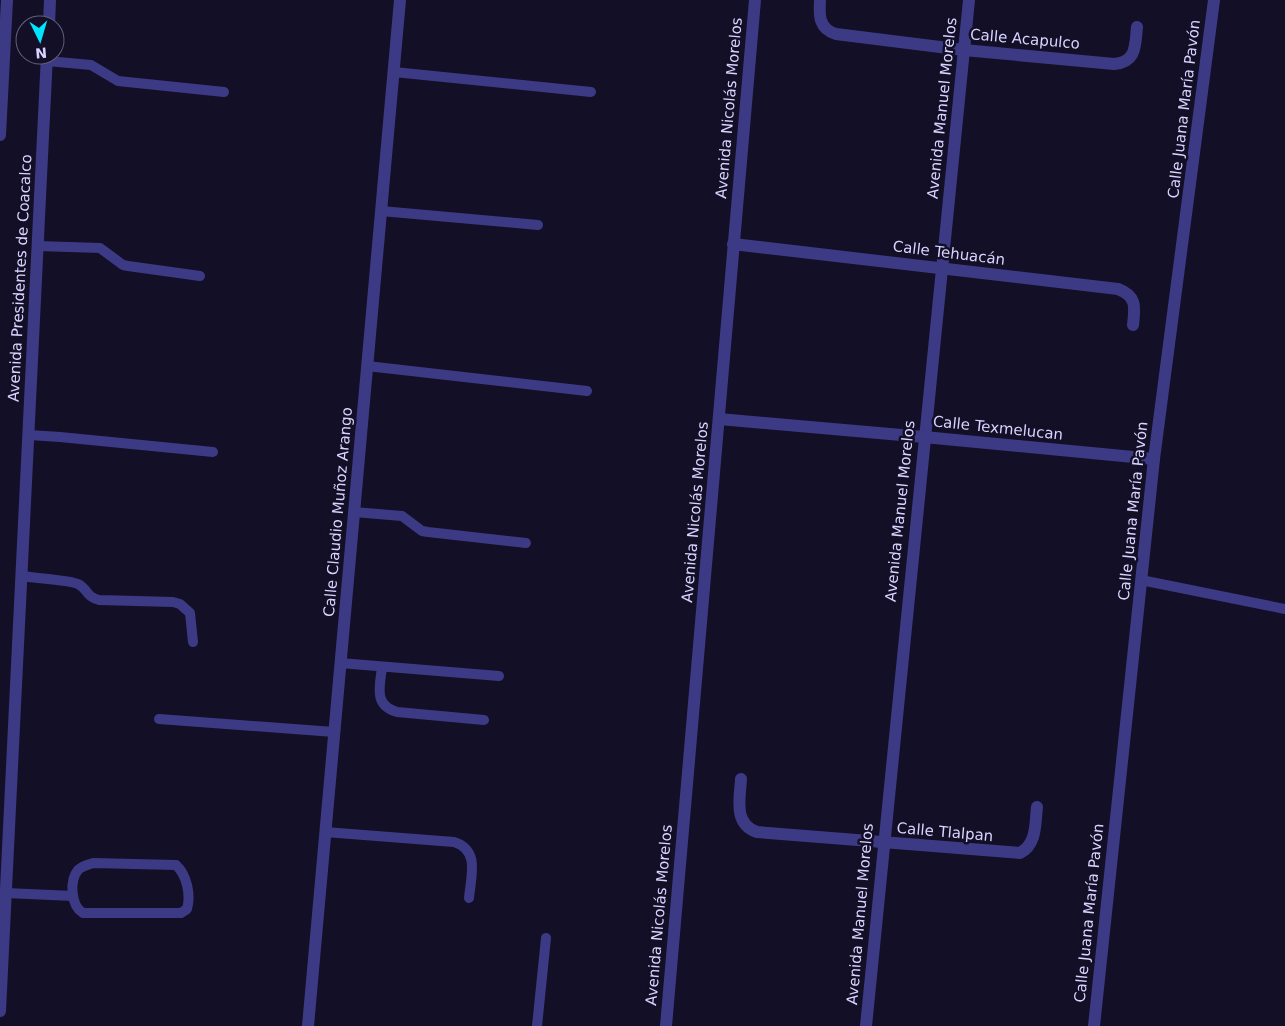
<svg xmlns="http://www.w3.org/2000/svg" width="1285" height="1026" viewBox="0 0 1285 1026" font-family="'DejaVu Sans',sans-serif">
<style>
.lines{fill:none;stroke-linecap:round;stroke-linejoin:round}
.service{stroke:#3d3a85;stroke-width:10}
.minor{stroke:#3d3a85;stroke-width:12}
.tertiary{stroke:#3d3a85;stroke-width:12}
.labels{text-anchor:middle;stroke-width:5;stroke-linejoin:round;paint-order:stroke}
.street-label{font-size:15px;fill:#d9d4ff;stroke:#130f26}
</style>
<rect width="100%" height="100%" fill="#130f26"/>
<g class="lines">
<g class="service">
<path d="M47 61 91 65 118 81 224 92"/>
<path d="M394 72 591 92"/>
<path d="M381 211 538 225"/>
<path d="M38 246 100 248 123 265 128 266 200 276"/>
<path d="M367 366 587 391"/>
<path d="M29 435 60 437 213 452"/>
<path d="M354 512 402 516 422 531 428 532 526 543"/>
<path d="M22 576C33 578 71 580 78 584 88 589 86 597 99 600L173 602 180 604 190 613 193 642"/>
<path d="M1141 580 1285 609"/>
<path d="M340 663 499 676"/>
<path d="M382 667C380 686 373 705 397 712L484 720"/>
<path d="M159 719 334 732"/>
<path d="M325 832 454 842C480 850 471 876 469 898"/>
<path d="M93 863 176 865C187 875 191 895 187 909L181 913H83C71 906 69 881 78 870 82 866 87 865 93 863Z"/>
<path d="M6 893 73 896"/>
<path d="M537 1026 546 938"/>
</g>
<g class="minor">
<path d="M820 0C819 16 819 29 836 34L964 50 1114 64C1137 62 1135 45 1137 27"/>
<path d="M733 244 1118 289C1137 296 1135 307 1133 325"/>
<path d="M719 419 924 437 1154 459"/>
<path d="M741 779C740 798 733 824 757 832L1020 853C1037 844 1035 824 1037 807"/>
<path d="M308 1026 400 0"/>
<path d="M666 1026 755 0"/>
<path d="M866 1026 969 0"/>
</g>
<g class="tertiary">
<path d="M49 25 50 0"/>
<path d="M0 135 7 0"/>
<path d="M0 1011 47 55"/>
<path d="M1094 1026 1154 459 1214 0"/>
</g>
</g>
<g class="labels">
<g class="street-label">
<text transform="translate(1025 39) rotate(5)" y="5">Calle Acapulco</text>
<text transform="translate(729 108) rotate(-85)" y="5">Avenida Nicolás Morelos</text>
<text transform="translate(942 108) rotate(-84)" y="5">Avenida Manuel Morelos</text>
<text transform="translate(1184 109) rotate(-83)" y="5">Calle Juana María Pavón</text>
<text transform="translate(949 253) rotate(7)" y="5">Calle Tehuacán</text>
<text transform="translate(20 278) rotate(-87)" y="5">Avenida Presidentes de Coacalco</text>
<text transform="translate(998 428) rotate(6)" y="5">Calle Texmelucan</text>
<text transform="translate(900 511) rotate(-84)" y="5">Avenida Manuel Morelos</text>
<text transform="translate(1133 511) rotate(-84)" y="5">Calle Juana María Pavón</text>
<text transform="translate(338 512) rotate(-85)" y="5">Calle Claudio Muñoz Arango</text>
<text transform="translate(695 512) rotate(-85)" y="5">Avenida Nicolás Morelos</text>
<text transform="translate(945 832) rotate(5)" y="5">Calle Tlalpan</text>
<text transform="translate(1089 913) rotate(-84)" y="5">Calle Juana María Pavón</text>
<text transform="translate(860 914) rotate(-85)" y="5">Avenida Manuel Morelos</text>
<text transform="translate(659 915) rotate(-85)" y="5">Avenida Nicolás Morelos</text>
</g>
</g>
<g transform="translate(40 40) rotate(175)"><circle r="24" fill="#130f26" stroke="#625e7d"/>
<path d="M0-4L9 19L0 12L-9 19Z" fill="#00e5ff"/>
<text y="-8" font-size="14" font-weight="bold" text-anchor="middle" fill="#d9d4ff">N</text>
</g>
</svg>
